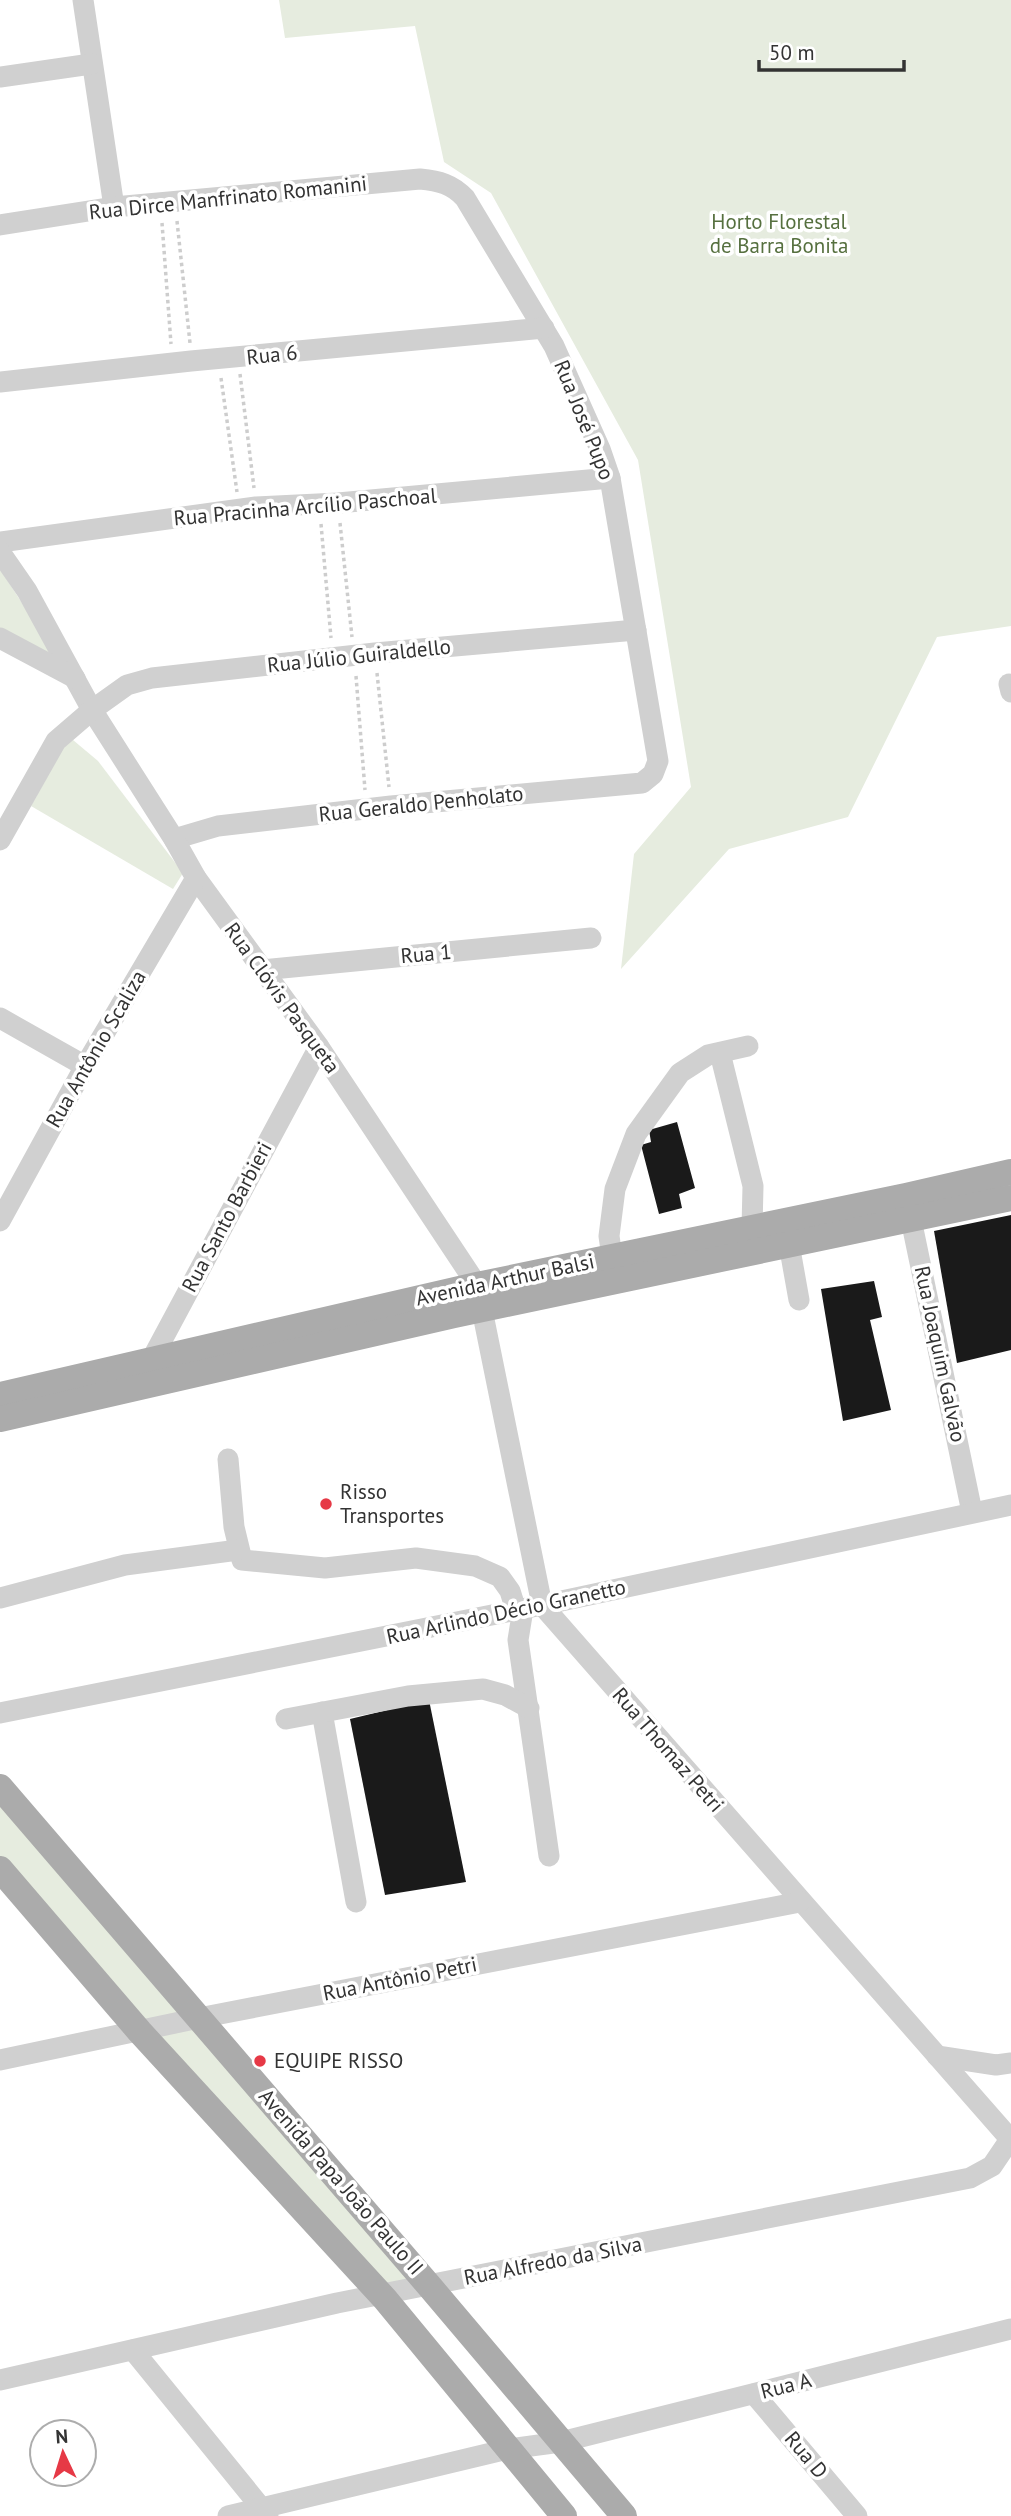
<svg xmlns="http://www.w3.org/2000/svg" width="1011" height="2516" viewBox="0 0 1011 2516" font-family="'PT Sans',sans-serif">
<style>
.green{fill:#e6ecdf}
.building{fill:#1a1a1a}
.lines{fill:none;stroke-linecap:round;stroke-linejoin:round}
.path{stroke:#cdcdcd;stroke-width:3.5;stroke-dasharray:3.5 3.5;stroke-linecap:butt}
.minor{stroke:#d0d0d0;stroke-width:21}
.major{stroke:#ababab;stroke-width:26}
.poi-dot{fill:#e63946;stroke:#fff;stroke-width:2.5}
.labels{text-anchor:middle;stroke-width:7;stroke-linejoin:round;paint-order:stroke}
.street-label{font-size:21px;fill:#333;stroke:#fff}
.park-label{font-size:21px;fill:#56703f;stroke:#fff}
.poi-label{font-size:21px;fill:#333;stroke:#fff;text-anchor:start}
</style>
<rect width="100%" height="100%" fill="#fff"/>
<g class="green">
<path d="M279 0H1011V626L937 637 848 817 729 849 621 969 634 854 691 787 638 460 491 193 444 162 415 26 285 38Z"/>
<path d="M0 569 64 668 0 629Z"/>
<path d="M73 740 98 761 183 873 173 889 31 806 66 743Z"/>
<path d="M0 1791 194 2016 140 2029 0 1866Z"/>
<path d="M197 2020 427 2286 385 2296 144 2032Z"/>
</g>
<g class="building">
<path d="M677 1122 695 1188 679 1194 682 1208 659 1214 641 1145 651 1142 649 1130Z"/>
<path d="M1011 1215V1350L957 1363 934 1231Z"/>
<path d="M874 1281 882 1317 870 1320 891 1410 843 1421 821 1289Z"/>
<path d="M429 1700 466 1882 385 1895 350 1719Z"/>
</g>
<g class="lines">
<g class="path">
<path d="M177 221 190 343"/>
<path d="M162 223 171 344"/>
<path d="M240 374 254 488"/>
<path d="M221 378 237 492"/>
<path d="M340 523 352 637"/>
<path d="M321 524 331 638"/>
<path d="M377 673 389 787"/>
<path d="M356 676 365 790"/>
</g>
<g class="minor">
<path d="M83 0 114 207"/>
<path d="M0 77 91 64"/>
<path d="M0 225 114 207 420 179C439 181 452 184 465 198L554 346 600 449 610 478 658 761 653 774 642 783 391 806 218 826 174 839"/>
<path d="M0 382 191 361 544 328"/>
<path d="M0 542 256 507 338 503 610 478"/>
<path d="M0 552 27 591 92 710 174 839 196 878 319 1047 477 1285 542 1605 1011 2140"/>
<path d="M0 638 75 678"/>
<path d="M1009 684 1011 692"/>
<path d="M0 840 56 741 92 710 127 685 152 678 375 653 636 630"/>
<path d="M262 970 591 938"/>
<path d="M0 1018 85 1066"/>
<path d="M720 1053 753 1186 752 1228"/>
<path d="M908 1205 972 1512"/>
<path d="M0 1221 85 1066 196 878"/>
<path d="M789 1244 799 1300"/>
<path d="M612 1257 609 1236 615 1189 636 1134 680 1073 708 1055 748 1046"/>
<path d="M147 1368 319 1047"/>
<path d="M228 1459 234 1527 242 1560 325 1568 416 1558 475 1566 500 1577 510 1591 516 1610"/>
<path d="M0 1598 125 1565 238 1550"/>
<path d="M523 1609 518 1640 549 1856"/>
<path d="M322 1712 356 1902"/>
<path d="M0 1713 552 1603 1011 1505"/>
<path d="M286 1719 408 1696 483 1689 505 1695 529 1708"/>
<path d="M937 2056 996 2065 1011 2063"/>
<path d="M0 2060 199 2018 800 1902"/>
<path d="M133 2350 268 2516"/>
<path d="M0 2380 337 2303 970 2178 992 2166 1011 2138"/>
<path d="M754 2394 857 2516"/>
<path d="M228 2516 508 2449 561 2442 1011 2329"/>
</g>
<g class="major">
<path d="M0 1395 477 1285 906 1196 1011 1172"/>
<path d="M0 1419 454 1315 1011 1198"/>
<path d="M0 1787 431 2288 624 2516"/>
<path d="M0 1869 140 2032 385 2299 564 2516"/>
</g>
</g>
<g class="poi-dot">
<circle cx="326" cy="1504" r="7"/>
<circle cx="260" cy="2061" r="7"/>
</g>
<g class="labels">
<g class="street-label">
<text transform="translate(228 198) rotate(-6)" y="7">Rua Dirce Manfrinato Romanini</text>
<text transform="translate(272 355) rotate(-6)" y="7">Rua 6</text>
<text transform="translate(584 420) rotate(68)" y="7">Rua José Pupo</text>
<text transform="translate(305 507) rotate(-5)" y="7">Rua Pracinha Arcílio Paschoal</text>
<text transform="translate(359 656) rotate(-6)" y="7">Rua Júlio Guiraldello</text>
<text transform="translate(421 804) rotate(-6)" y="7">Rua Geraldo Penholato</text>
<text transform="translate(426 954) rotate(-5)" y="7">Rua 1</text>
<text transform="translate(282 998) rotate(54)" y="7">Rua Clóvis Pasqueta</text>
<text transform="translate(96 1049) rotate(-60)" y="7">Rua Antônio Scaliza</text>
<text transform="translate(227 1217) rotate(-62)" y="7">Rua Santo Barbieri</text>
<text transform="translate(505 1280) rotate(-12)" y="7">Avenida Arthur Balsi</text>
<text transform="translate(940 1354) rotate(78)" y="7">Rua Joaquim Galvão</text>
<text transform="translate(506 1612) rotate(-12)" y="7">Rua Arlindo Décio Granetto</text>
<text transform="translate(668 1750) rotate(49)" y="7">Rua Thomaz Petri</text>
<text transform="translate(400 1979) rotate(-11)" y="7">Rua Antônio Petri</text>
<text transform="translate(341 2182) rotate(49)" y="7">Avenida Papa João Paulo II</text>
<text transform="translate(553 2261) rotate(-11)" y="7">Rua Alfredo da Silva</text>
<text transform="translate(786 2386) rotate(-14)" y="7">Rua A</text>
<text transform="translate(806 2455) rotate(50)" y="7">Rua D</text>
</g>
<g class="park-label">
<text x="779" y="229">Horto Florestal<tspan x="779" dy="24">de Barra Bonita</tspan></text>
</g>
<g class="poi-label">
<text x="340" y="1499">Risso<tspan x="340" dy="24">Transportes</tspan></text>
<text x="274" y="2068">EQUIPE RISSO</text>
</g>
</g>
<g transform="translate(63 2453) rotate(356)"><circle r="33" fill="#ffffff" stroke="#adadad" stroke-width="2"/>
<path d="M0-5L12 26L0 18L-12 26Z" fill="#e63946"/>
<text y="-10" font-size="19" font-weight="bold" text-anchor="middle" fill="#333333">N</text>
</g>
<path d="M759 60v10h145v-10" fill="none" stroke="#333333" stroke-width="3.5"/>
<text x="769" y="60" font-size="21" fill="#333333" stroke="#ffffff" stroke-width="5" paint-order="stroke">50 m</text>
</svg>
